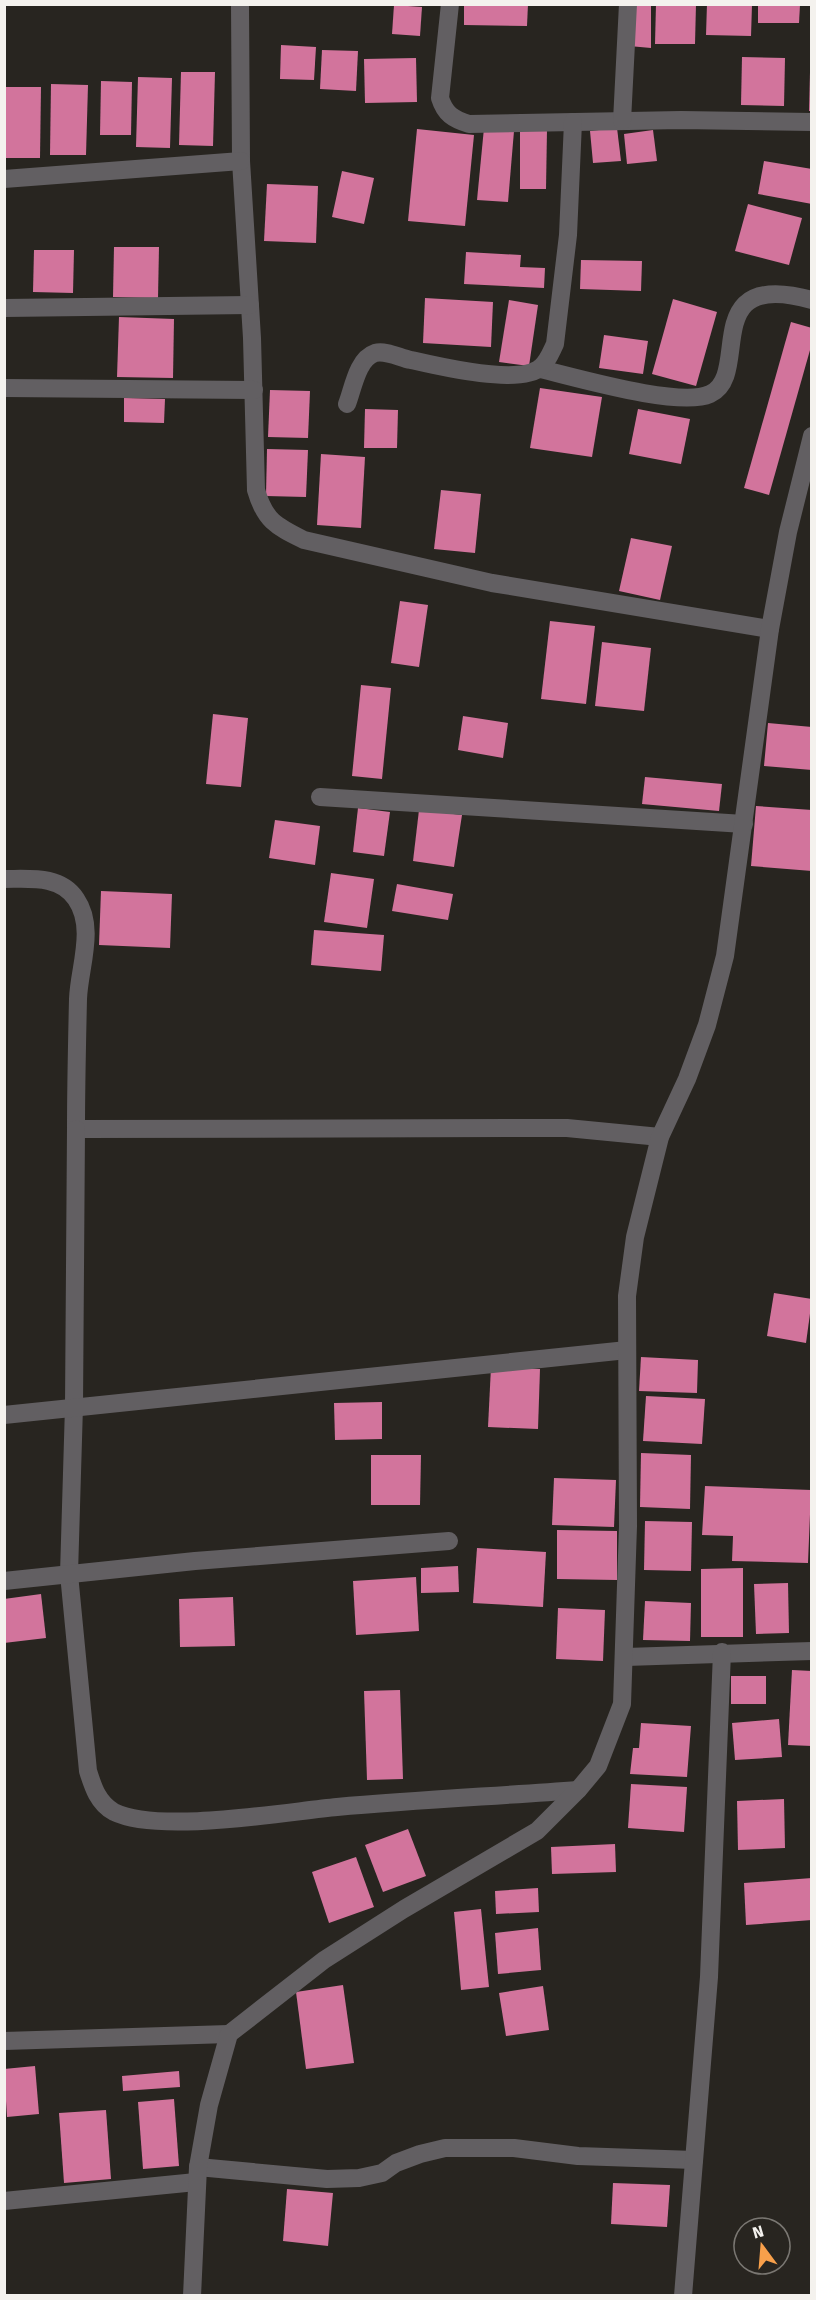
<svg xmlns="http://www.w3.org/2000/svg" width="816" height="2300" viewBox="0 0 816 2300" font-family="'Fira Sans',sans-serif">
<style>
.building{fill:#d2749c}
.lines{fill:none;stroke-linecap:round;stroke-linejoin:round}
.street{stroke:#625f62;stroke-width:18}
</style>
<rect width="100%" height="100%" fill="#282520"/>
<g class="building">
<path d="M464 4H528L527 26 464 25Z"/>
<path d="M630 4H651V48L629 46Z"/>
<path d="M656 4H696L695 44H655Z"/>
<path d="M707 4H752L751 36 706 35Z"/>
<path d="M394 5 422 7 420 36 392 34Z"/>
<path d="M758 5H800L799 23H758Z"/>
<path d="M281 45 316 47 314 80 280 79Z"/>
<path d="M322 50 358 51 356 91 320 89Z"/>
<path d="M742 57 785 58 784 106 741 105Z"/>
<path d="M416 58 417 102 365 103 364 59Z"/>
<path d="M181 72H215L213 146 179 145Z"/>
<path d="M810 72H812V111H809Z"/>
<path d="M138 77 172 78 170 148 136 147Z"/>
<path d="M101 81 132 82 131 135H100Z"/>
<path d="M51 84 88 85 86 155H50Z"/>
<path d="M4 87H41L40 158H4Z"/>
<path d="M484 128 514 131 508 202 477 200Z"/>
<path d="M617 128 621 161 593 163 590 131Z"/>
<path d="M417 129 474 135 465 226 408 221Z"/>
<path d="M520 129H547L546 189H520Z"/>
<path d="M653 130 657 161 627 164 624 134Z"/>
<path d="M764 161 812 169V204L758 194Z"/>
<path d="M342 171 374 178 364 224 332 217Z"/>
<path d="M267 184 318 186 316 243 264 241Z"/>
<path d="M748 204 802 218 789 265 735 251Z"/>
<path d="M114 247H159L158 298 113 297Z"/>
<path d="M34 250H74L73 293 33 292Z"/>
<path d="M466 252 521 255 520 267 545 268 544 288 464 284Z"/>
<path d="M581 260 642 261 641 291 580 289Z"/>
<path d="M425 298 493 302 491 347 423 343Z"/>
<path d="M673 299 717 312 696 386 652 374Z"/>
<path d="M509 300 538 305 529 366 499 362Z"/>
<path d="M119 317 174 319 173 378 117 377Z"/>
<path d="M791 322 812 328V343L769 495 744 488Z"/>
<path d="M604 335 648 341 643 374 599 368Z"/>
<path d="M540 388 602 397 592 457 530 448Z"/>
<path d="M270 390 310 391 308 438 268 437Z"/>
<path d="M124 398 165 399 164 423 124 422Z"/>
<path d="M365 409 398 410 397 448H364Z"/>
<path d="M638 409 690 419 681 464 629 454Z"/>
<path d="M267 449 308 450 306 497 266 496Z"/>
<path d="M321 454 365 457 361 528 317 525Z"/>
<path d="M441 490 481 494 475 553 434 549Z"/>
<path d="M631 538 672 546 660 600 619 591Z"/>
<path d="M400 601 428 605 419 667 391 663Z"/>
<path d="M550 621 595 626 586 704 541 699Z"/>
<path d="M602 642 651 648 644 711 595 706Z"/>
<path d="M361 685 391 688 382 779 352 776Z"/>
<path d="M213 714 248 718 241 787 206 784Z"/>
<path d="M463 716 508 723 503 758 458 750Z"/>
<path d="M768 723 812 727V770L764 766Z"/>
<path d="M645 777 722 784 719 811 642 804Z"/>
<path d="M756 806 812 810V871L751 866Z"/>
<path d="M358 808 390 812 384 856 353 852Z"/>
<path d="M419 810 462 815 454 867 413 861Z"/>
<path d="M275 820 320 826 315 865 269 858Z"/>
<path d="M331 873 374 879 367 928 324 922Z"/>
<path d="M397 884 453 894 448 920 392 911Z"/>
<path d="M101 891 172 894 170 948 99 945Z"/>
<path d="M314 930 384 935 381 971 311 965Z"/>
<path d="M774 1293 812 1299 806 1343 767 1336Z"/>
<path d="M641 1357 698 1360 697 1393 639 1391Z"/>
<path d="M491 1367 540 1369 538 1429 488 1427Z"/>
<path d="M646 1396 705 1399 702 1444 643 1441Z"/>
<path d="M382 1402V1439L335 1440 334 1403Z"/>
<path d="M641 1453 691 1455 690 1509 640 1507Z"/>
<path d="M371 1455H421L420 1505H371Z"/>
<path d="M554 1478 616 1480 614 1527 552 1525Z"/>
<path d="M705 1486 811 1490 808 1563 732 1561 733 1536 702 1535Z"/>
<path d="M645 1521 692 1522 691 1571 644 1570Z"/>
<path d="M557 1530 617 1531V1580L557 1579Z"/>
<path d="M477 1548 546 1552 543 1607 473 1603Z"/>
<path d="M458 1566 459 1592 421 1593V1568Z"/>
<path d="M743 1568V1637H701V1569Z"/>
<path d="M416 1577 419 1631 356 1635 353 1581Z"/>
<path d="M788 1583 789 1633 756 1634 754 1584Z"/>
<path d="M41 1594 46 1638 4 1643V1599Z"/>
<path d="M233 1597 235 1646 180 1647 179 1599Z"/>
<path d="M645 1601 691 1603 690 1641 643 1640Z"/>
<path d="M558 1608 605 1610 603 1661 556 1659Z"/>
<path d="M792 1670 812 1671V1746L788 1745Z"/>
<rect x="731" y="1676" width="35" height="28"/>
<path d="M400 1690 403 1779 367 1780 364 1691Z"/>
<path d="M779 1719 782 1757 735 1760 732 1723Z"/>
<path d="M641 1723 691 1726 687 1777 630 1774 633 1748H639Z"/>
<path d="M631 1784 687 1787 684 1832 628 1828Z"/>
<path d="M784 1799 785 1848 738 1850 737 1801Z"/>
<path d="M408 1829 426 1876 383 1892 365 1845Z"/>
<path d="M615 1844 616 1872 552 1874 551 1847Z"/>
<path d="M356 1857 374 1907 329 1923 312 1872Z"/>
<path d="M812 1878V1920L746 1925 744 1883Z"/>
<path d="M538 1888 539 1912 496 1914 495 1891Z"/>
<path d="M481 1909 489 1987 461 1990 454 1912Z"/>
<path d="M538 1928 541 1970 498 1974 495 1933Z"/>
<path d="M343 1985 354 2063 306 2069 296 1992Z"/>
<path d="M543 1986 549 2030 506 2036 499 1993Z"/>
<path d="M35 2066 39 2114 7 2117 4 2069Z"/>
<path d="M179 2071 180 2087 123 2091 122 2076Z"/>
<path d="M174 2099 179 2166 143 2169 138 2102Z"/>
<path d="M106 2110 111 2179 64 2183 59 2113Z"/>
<path d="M613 2183 670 2185 667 2227 611 2224Z"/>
<path d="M287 2189 333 2193 328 2246 283 2241Z"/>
</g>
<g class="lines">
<g class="street">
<path d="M240 4 241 161 252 338 256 490C265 521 276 526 304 540L492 583 770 629"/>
<path d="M450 4 440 98C445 114 453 119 469 124L681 120 812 122"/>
<path d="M622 121 628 4"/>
<path d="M4 179 241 161"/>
<path d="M4 308 250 305"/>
<path d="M540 369C575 377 679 408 710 394 753 375 696 268 812 300"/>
<path d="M4 388 254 390"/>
<path d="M347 404C353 389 357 359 375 353 386 350 400 358 411 360 437 366 520 386 541 367 548 361 551 352 555 344L568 235 573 122"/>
<path d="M320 797 744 824"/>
<path d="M4 879C30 879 60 875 76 899 96 928 79 968 78 999 77 1042 76 1085 76 1129L567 1128 660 1137"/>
<path d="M76 1129 74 1406 69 1574 88 1771C93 1787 98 1803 114 1812 159 1834 284 1812 337 1807 417 1800 498 1796 578 1790"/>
<path d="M4 1415 627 1350"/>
<path d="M4 1581 195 1561 449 1541"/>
<path d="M626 1657 812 1651"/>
<path d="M4 2041 229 2034"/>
<path d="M198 2167 327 2179 359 2178 382 2173 396 2163 420 2154 445 2148H514L578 2156 694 2160"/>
<path d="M4 2201 196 2182"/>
<path d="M192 2296 198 2167 209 2105 229 2034 324 1960 404 1909 537 1831 578 1790 598 1766 622 1704 628 1526 627 1296 635 1237 660 1137 687 1079 707 1025 725 956 770 629 788 532 812 436"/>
<path d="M683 2296 709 1977 722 1652"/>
</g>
</g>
<rect width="816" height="2300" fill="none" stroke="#f4f2ee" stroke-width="12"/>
<g transform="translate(762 2246) rotate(344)"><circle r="28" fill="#282520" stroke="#7a7772" stroke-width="1.5"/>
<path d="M0-4.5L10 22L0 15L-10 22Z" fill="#f8a04b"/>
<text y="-9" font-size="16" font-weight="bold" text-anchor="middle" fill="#f4f2ee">N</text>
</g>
</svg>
